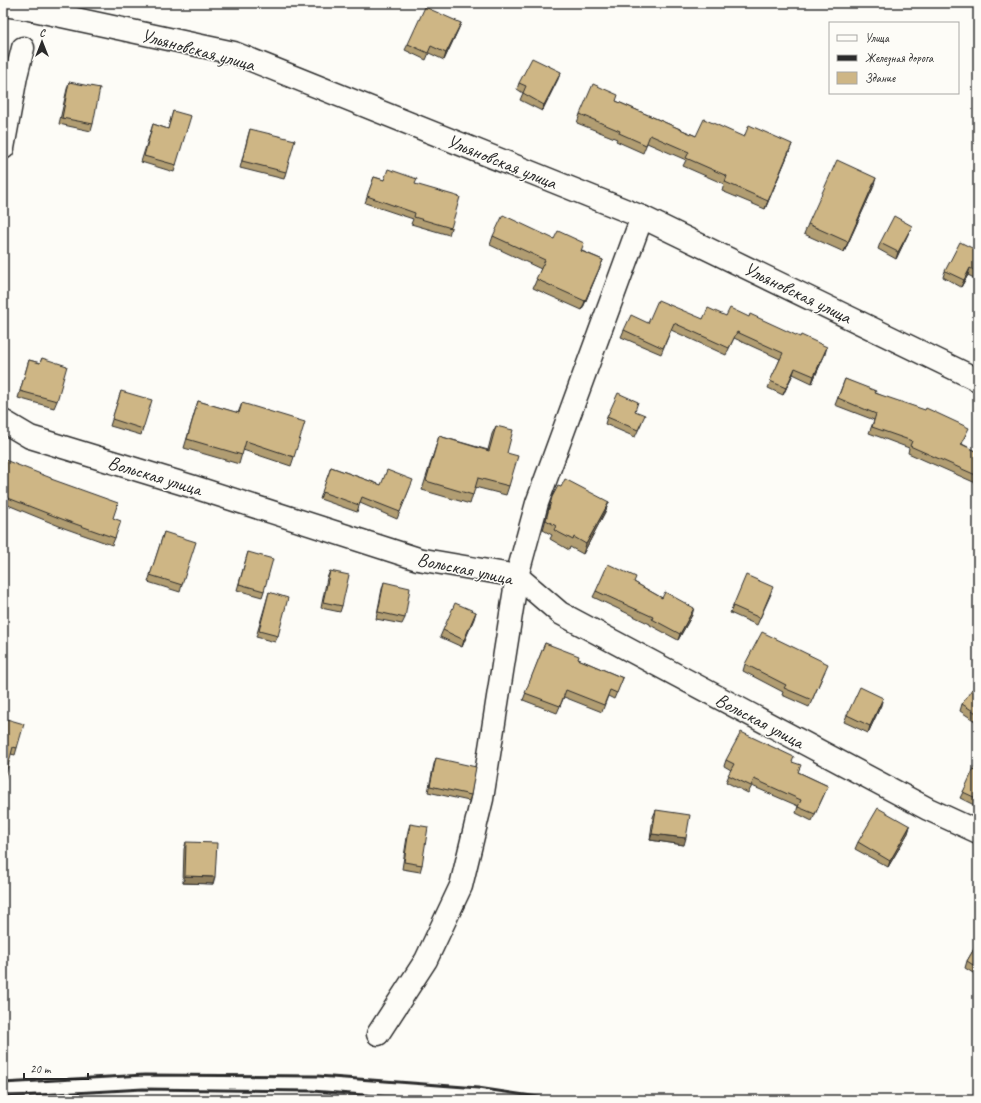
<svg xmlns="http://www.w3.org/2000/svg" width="981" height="1103" viewBox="0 0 981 1103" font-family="Caveat,sans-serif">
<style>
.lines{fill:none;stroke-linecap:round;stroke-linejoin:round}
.minor-casing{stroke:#2b2b2b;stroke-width:25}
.minor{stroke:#fdfcf7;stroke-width:22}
.rail{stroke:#2b2b2b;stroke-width:3}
.wall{fill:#b19d72;stroke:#2b2b2b}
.shaded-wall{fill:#907f5d;stroke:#2b2b2b}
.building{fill:#ceb685;stroke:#2b2b2b}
.labels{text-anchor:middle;stroke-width:3;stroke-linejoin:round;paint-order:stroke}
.street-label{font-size:19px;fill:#2b2b2b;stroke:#fdfcf7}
</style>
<rect width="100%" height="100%" fill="#fdfcf7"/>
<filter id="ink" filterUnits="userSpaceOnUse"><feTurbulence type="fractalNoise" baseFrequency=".025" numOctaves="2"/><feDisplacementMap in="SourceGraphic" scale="8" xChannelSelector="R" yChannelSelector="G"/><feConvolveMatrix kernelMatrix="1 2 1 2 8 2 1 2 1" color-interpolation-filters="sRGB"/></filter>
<g filter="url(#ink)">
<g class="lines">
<defs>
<g id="minor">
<path d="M3 5 29 9 234 53 642 217 978 380"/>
<path d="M3 148 16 76 23 48"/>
<path d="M3 421 30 437 194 487 418 559 517 576 560 613 928 809 978 832"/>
<path d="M378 1034 426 960 461 886 482 799 517 576 537 503 642 217"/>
</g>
</defs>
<use href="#minor" class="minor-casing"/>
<use href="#minor" class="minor"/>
<g class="rail">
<path d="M3 1083 144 1075 318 1076 478 1088 559 1100"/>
<path d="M3 1097 143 1089 312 1091 430 1100"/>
</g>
</g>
<g class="wall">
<path d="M461 23 458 30 444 60 429 53 426 60 405 50 408 44Z"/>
<path d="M558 79 542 111 520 100 523 93 517 89 519 83Z"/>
<path d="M69 82 93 124 91 131 59 124 67 89Z"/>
<path d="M616 101 696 136 744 137 789 152 765 209 722 191 724 184 683 166 686 160 647 143 643 153 616 141 617 139 577 123 580 114Z"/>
<path d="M173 111 176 165 174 172 141 162 153 124 168 129Z"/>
<path d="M250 129 286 172 284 179 240 168 248 136Z"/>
<path d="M374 177 384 180 415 184 451 228 449 235 411 224 413 219 365 203Z"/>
<path d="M873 188 844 252 804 234 808 224Z"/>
<path d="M909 232 896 259 878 249 880 243Z"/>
<path d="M493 236 554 239 603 260 599 269 582 310 533 288 541 269 490 245Z"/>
<path d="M978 251V280L968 275 961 287 943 277 945 271Z"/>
<path d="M726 316 825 354 812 383 793 374 783 395 768 388 780 359 734 338 726 355 671 330 661 354 621 337 624 330 648 323 703 319Z"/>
<path d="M42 358 57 401 54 408 18 398 29 360 40 363Z"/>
<path d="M845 379 966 434 962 444 978 452V484L908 453 909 448 869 433 874 420 835 405Z"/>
<path d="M121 391 143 429 141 435 110 426Z"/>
<path d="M198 401 238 413 242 403 294 457 291 466 243 450 239 464 184 448Z"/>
<path d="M635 411 642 422 635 437 605 424 607 417Z"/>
<path d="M496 426 507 453 509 486 506 495 475 487 470 504 422 490 439 436 488 450 492 434Z"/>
<path d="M3 466 51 479 113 518 115 538 112 545 64 528 3 503Z"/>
<path d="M331 467 381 485 410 487 397 519 360 503 357 512 320 499Z"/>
<path d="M552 497 609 502 605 512 583 554 570 547 569 550 550 539 552 535 543 530 549 507Z"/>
<path d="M164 532 182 585 180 592 148 582Z"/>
<path d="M248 552 264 591 262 597 237 590Z"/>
<path d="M330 571 342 606 340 612 321 608 327 578Z"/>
<path d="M384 582 405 618 402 624 376 619 382 589Z"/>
<path d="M634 582 692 615 678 640 650 625V624L593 597 596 591Z"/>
<path d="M269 592 278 636 275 642 256 637Z"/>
<path d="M771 594 757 625 730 613 733 606Z"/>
<path d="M476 612 462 647 440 637 443 630Z"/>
<path d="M545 643 578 659 623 678 614 699 608 696 602 712 564 697 557 713 523 700Z"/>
<path d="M745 664 825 671 809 707 782 695 783 692 743 671Z"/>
<path d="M978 692V723L960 711 962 704Z"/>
<path d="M881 705 868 733 844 722 847 715Z"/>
<path d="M3 718 17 748 15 755 11 754Z"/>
<path d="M436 758 471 795 469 801 428 792 434 764Z"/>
<path d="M726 760 792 762 798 772 828 786 812 821 796 813 798 806 752 786 748 793 726 782 731 770 724 766Z"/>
<path d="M978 767V807L960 798 963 792Z"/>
<path d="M656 810 684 845 650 840 653 817Z"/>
<path d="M410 824 422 865 420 872 402 869 408 831Z"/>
<path d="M910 826 908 833 888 867 855 849 858 842Z"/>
<path d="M186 842 213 884 183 883 184 849Z"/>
<path d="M978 942V976L965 968 967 961Z"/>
</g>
<g class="shaded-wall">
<path d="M461 23 458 30 444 60 446 53Z"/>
<path d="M561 72 558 79 542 111 544 105Z"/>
<path d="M792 144 789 152 765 209 768 201Z"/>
<path d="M876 178 873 188 844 252 848 242Z"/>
<path d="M912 226 909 232 896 259 898 252Z"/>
<path d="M603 260 599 269 582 310 585 301Z"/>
<path d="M970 268 968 275 961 287 964 280Z"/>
<path d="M827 347 825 354 812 383 814 376Z"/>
<path d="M795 368 793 374 783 395 786 388Z"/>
<path d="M609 502 605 512 583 554 586 544Z"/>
<path d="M694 608 692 615 678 640 680 634Z"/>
<path d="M476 612 474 619 462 647 464 640Z"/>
<path d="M883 698 881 705 868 733 870 726Z"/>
<path d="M910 826 908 833 888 867 890 861Z"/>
<path d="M652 834 686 838 684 845 650 840Z"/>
<path d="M185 876 215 877 213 884 183 883Z"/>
</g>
<g class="building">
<path d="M425 7 461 23 446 53 431 46 428 53 408 44Z"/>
<path d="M532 58 561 72 544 105 523 93 526 86 519 83Z"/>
<path d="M69 82 100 88 93 124 62 118Z"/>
<path d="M593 84 618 95 616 101 696 136 704 119 744 137 749 125 792 144 768 201 725 182 727 176 686 158 689 152 650 135 646 145 619 133 620 131 580 114Z"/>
<path d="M173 111 191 116 176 165 144 156 153 124 168 129Z"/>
<path d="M250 129 295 140 286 172 242 161Z"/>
<path d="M837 160 876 178 848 242 808 224Z"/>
<path d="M388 169 417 179 415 184 460 197 451 228 414 217 415 213 367 196 374 177 384 180Z"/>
<path d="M503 215 554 239 558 231 584 243 581 251 603 260 585 301 536 279 545 260 493 236Z"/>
<path d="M894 216 912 226 898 252 880 243Z"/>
<path d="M960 242 978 251V272L970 268 964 280 945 271Z"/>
<path d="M658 300 703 319 708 308 726 316 730 308 749 317 750 314 800 337 801 335 827 347 814 376 795 368 786 388 770 381 783 353 737 332 729 348 674 323 663 348 624 330 631 315 648 323Z"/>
<path d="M42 358 67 366 57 401 20 391 29 360 40 363Z"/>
<path d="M845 379 876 391 875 393 925 410 926 408 969 428 961 444 978 452V476L910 446 912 441 872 427 876 414 838 398Z"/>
<path d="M121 391 152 400 143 429 112 419Z"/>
<path d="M618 393 638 402 635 411 645 415 638 430 607 417Z"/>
<path d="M198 401 239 413 242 403 305 422 294 457 246 441 242 455 187 439Z"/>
<path d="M496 426 513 430 507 453 518 456 509 486 478 478 473 495 426 481 439 436 489 451Z"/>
<path d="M5 460 51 478V479L118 503 113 518 121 521 115 538 67 521 3 496V466Z"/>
<path d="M331 467 381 485 387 470 413 480 400 512 362 497 359 505 322 492Z"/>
<path d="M565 479 609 502 586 544 574 537 573 540 554 530 556 526 546 520 552 497 558 486 561 487Z"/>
<path d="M164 532 196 542 182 585 150 575Z"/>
<path d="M248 552 273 559 264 591 239 584Z"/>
<path d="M608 564 636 577 634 582 662 598 665 592 694 608 680 634 652 619 653 617 596 591Z"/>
<path d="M330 571 349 575 342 606 323 602Z"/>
<path d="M746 575 773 587 760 618 733 606Z"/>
<path d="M384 582 410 588 405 618 378 612Z"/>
<path d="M269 592 288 598 278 636 259 631Z"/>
<path d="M455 603 476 612 464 640 443 630Z"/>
<path d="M762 632 828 664 812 700 784 688 786 685 745 664Z"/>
<path d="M545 643 579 656 578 659 623 678 617 693 610 690 604 705 566 690 560 706 525 693Z"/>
<path d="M860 687 883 698 870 726 847 715Z"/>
<path d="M972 689 978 692V714L962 704Z"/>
<path d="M3 718 24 724 17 748 13 747 3 785Z"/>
<path d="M741 732 794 757 792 762 801 765 798 772 828 786 815 814 798 807 801 800 754 779 751 786 728 775 734 764 726 760Z"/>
<path d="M436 758 476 767 471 795 430 786Z"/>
<path d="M975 766 978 767V799L963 792Z"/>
<path d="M878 808 910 826 890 861 858 842Z"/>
<path d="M656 810 690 815 686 838 652 834Z"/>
<path d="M410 824 428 827 422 865 404 862Z"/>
<path d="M3 828H6L3 844Z"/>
<path d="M186 842 217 843 215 877 185 876Z"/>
<path d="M978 942V968L967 961Z"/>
</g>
</g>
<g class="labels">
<g class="street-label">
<text transform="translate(198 49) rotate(15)" y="7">Ульяновская улица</text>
<text transform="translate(502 161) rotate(22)" y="7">Ульяновская улица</text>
<text transform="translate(798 292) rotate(26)" y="7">Ульяновская улица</text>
<text transform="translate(155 475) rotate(17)" y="7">Вольская улица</text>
<text transform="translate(465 568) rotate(12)" y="7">Вольская улица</text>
<text transform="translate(760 720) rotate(28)" y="7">Вольская улица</text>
</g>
</g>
<rect width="981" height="1103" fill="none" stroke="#fdfcf7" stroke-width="16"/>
<rect x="8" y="8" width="965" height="1087" fill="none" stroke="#2b2b2b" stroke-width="1.5" filter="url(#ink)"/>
<rect x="829" y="22" width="130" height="72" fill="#fdfcf7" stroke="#a9a8a5"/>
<rect x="837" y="35" width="20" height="6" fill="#fdfcf7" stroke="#a9a8a5"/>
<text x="865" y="42" font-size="12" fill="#2b2b2b">Улица</text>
<rect x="837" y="55" width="20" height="6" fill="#2b2b2b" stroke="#a9a8a5"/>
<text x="865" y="62" font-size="12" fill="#2b2b2b">Железная дорога</text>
<rect x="837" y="72" width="20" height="12" fill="#ceb685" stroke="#a9a8a5"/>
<text x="865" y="82" font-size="12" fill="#2b2b2b">Здание</text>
<g transform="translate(42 42)" stroke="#fdfcf7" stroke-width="3" paint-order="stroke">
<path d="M0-3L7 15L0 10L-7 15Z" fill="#2b2b2b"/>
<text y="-6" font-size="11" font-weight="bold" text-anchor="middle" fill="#2b2b2b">С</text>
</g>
<path d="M24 1073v6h64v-6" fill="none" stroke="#2b2b2b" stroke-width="2"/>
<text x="30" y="1073" font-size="12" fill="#2b2b2b" stroke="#fdfcf7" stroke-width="3" paint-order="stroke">20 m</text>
</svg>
